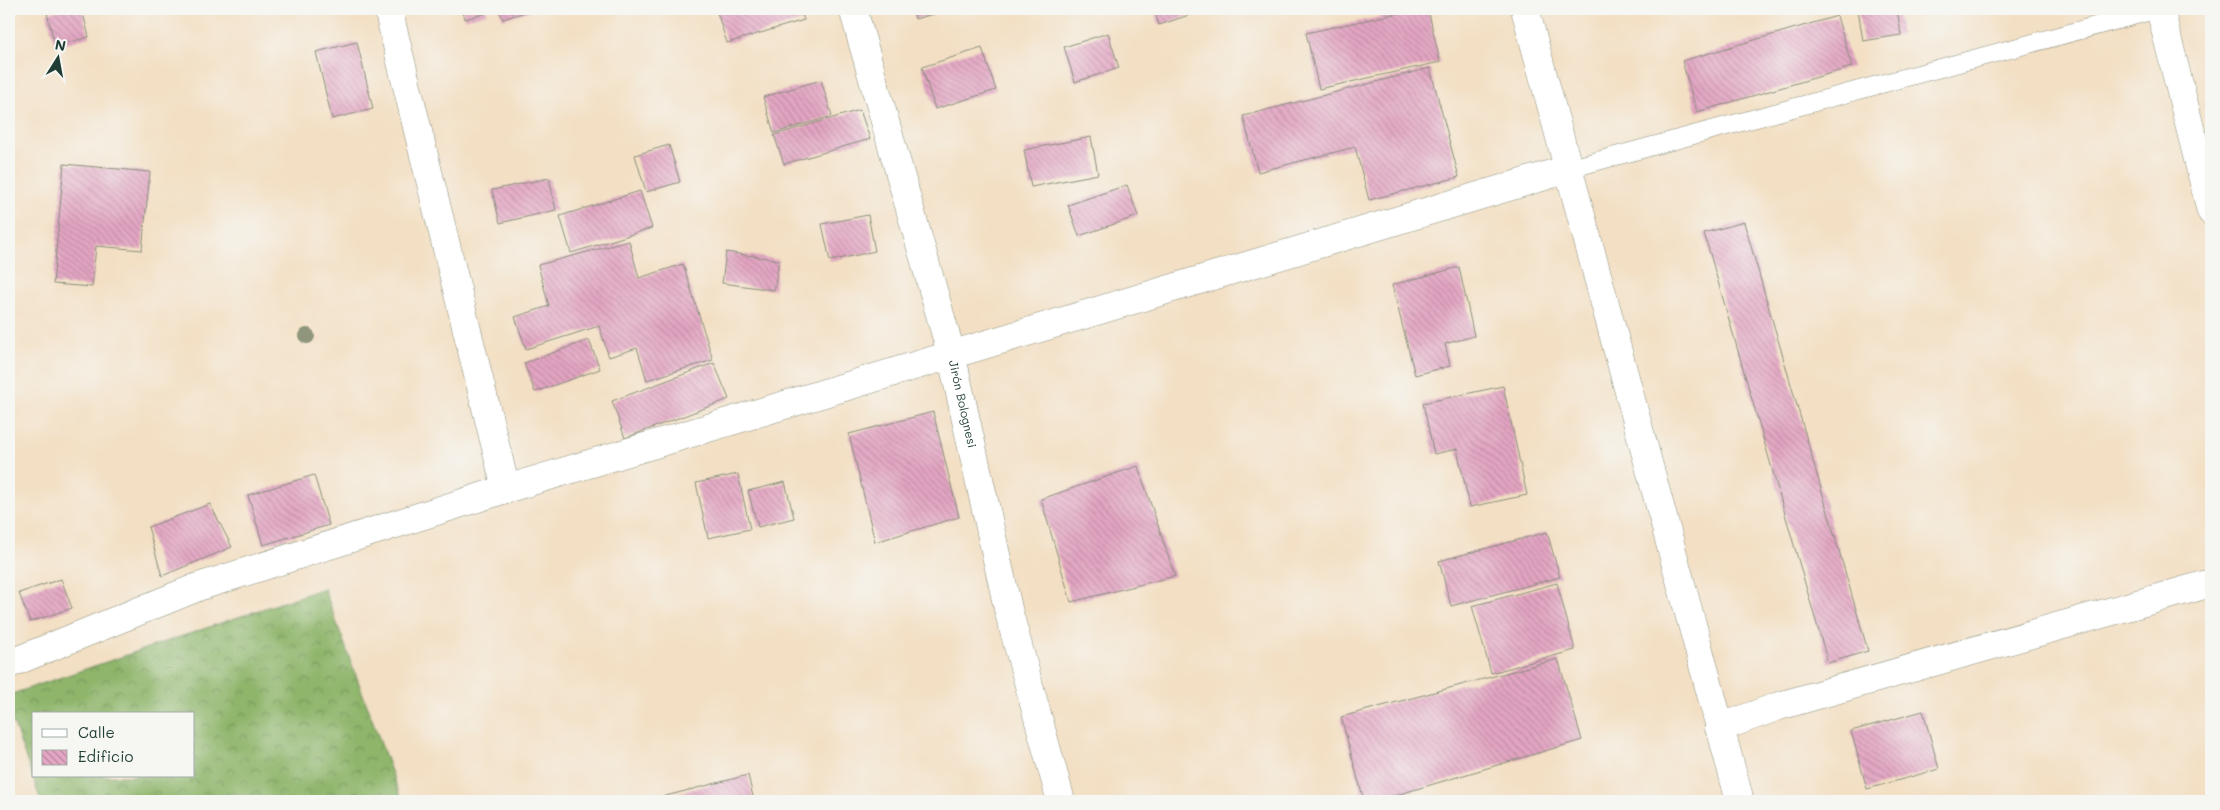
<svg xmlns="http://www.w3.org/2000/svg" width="2220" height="810" viewBox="0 0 2220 810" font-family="Mali,sans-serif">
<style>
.forest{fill:url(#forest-crowns);stroke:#567950;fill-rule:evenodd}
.building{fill:url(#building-back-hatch)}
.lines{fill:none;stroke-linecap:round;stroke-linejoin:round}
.lane-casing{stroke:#898e7c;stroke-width:19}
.street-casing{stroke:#898e7c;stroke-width:29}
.highway-casing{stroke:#898e7c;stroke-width:29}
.lane{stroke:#fff;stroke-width:18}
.street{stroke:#fff;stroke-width:28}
.highway{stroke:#fff;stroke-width:28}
.tree{fill:#8f967c}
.labels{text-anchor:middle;stroke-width:4;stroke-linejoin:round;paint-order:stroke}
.street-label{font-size:12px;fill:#1f3d34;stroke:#f6f6f2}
</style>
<defs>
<pattern id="forest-crowns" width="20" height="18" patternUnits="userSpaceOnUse" patternTransform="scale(1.25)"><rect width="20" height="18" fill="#8eb56b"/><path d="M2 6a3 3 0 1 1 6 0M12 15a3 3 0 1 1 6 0" fill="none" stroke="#739459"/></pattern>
<pattern id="building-back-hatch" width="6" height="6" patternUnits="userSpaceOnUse" patternTransform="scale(1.25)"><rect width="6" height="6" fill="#e4a5c3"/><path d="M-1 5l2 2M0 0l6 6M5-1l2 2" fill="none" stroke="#b8889f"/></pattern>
</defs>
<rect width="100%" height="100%" fill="#f6f6f2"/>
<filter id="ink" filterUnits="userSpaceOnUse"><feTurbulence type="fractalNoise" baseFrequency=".02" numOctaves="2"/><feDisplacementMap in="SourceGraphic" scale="10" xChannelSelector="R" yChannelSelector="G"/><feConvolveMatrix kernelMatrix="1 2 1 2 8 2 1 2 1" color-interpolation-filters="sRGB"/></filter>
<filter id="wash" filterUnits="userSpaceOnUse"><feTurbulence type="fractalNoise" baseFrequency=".0096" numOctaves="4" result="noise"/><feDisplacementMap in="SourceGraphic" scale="20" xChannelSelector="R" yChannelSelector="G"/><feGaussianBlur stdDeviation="1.12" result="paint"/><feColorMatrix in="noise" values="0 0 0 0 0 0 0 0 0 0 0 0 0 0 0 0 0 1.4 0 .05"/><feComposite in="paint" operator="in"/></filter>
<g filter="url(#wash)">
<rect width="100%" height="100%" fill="#f3dfc3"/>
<path class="forest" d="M324 588 402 801H41L9 711V695ZM34 714H194V776H34Z"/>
<g id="blocks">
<g class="building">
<path d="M63 9H82L89 37 55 46 47 13Z"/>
<path d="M462 9H486L487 13 465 19Z"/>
<path d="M499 9H534L503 19Z"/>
<path d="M716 9H800L804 20 727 43Z"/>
<path d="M913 9H952L915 19Z"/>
<path d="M1154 9H1207L1159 25Z"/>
<path d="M1417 9H1428L1440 62 1319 89 1306 33Z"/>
<path d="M1858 9H1897L1901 35 1863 41Z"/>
<path d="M1837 16 1852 67 1697 112 1682 61Z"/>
<path d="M1108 33 1119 68 1075 82 1064 47Z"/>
<path d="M357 42 373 109 332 119 316 52Z"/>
<path d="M982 48 996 90 935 109 922 67Z"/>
<path d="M1430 68 1459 177 1369 200 1355 147 1258 172 1243 116Z"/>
<path d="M821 80 832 116 774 133 763 97Z"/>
<path d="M860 110 870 139 784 164 774 135Z"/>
<path d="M1091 137 1098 174 1031 187 1024 150Z"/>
<path d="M669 145 680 182 646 192 635 155Z"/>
<path d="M64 164 150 172 142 250 96 246 92 287 53 284Z"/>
<path d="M549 178 556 210 500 223 492 190Z"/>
<path d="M1127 185 1138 216 1079 236 1068 205Z"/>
<path d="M640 191 652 228 571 253 560 216Z"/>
<path d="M868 215 875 251 830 261 822 224Z"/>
<path d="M1744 222 1868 651 1828 663 1704 233Z"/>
<path d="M629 241 639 278 683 264 713 360 647 380 637 348 609 357 599 326 526 349 515 317 549 306 538 265Z"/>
<path d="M726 252 779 260 774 290 722 283Z"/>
<path d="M1459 267 1474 336 1445 344 1450 366 1415 375 1392 285Z"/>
<path d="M589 340 600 369 535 392 524 363Z"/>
<path d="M714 363 729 399 625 438 612 401Z"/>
<path d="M1503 386 1527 495 1470 507 1457 449 1434 454 1423 403Z"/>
<path d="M933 412 959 517 875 542 849 434Z"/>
<path d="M1138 466 1175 576 1071 602 1041 499Z"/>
<path d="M738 474 750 529 708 538 696 483Z"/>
<path d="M314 475 329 525 263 545 248 495Z"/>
<path d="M785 482 794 518 758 527 748 491Z"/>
<path d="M210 504 232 547 162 576 148 527Z"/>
<path d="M1547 532 1560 577 1451 606 1439 561Z"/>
<path d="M61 579 72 608 30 622 19 593Z"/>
<path d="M1557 583 1575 650 1491 673 1472 606Z"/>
<path d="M1558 659 1582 740 1376 801H1364L1341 717Z"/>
<path d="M1923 711 1939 769 1867 789 1851 731Z"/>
<path d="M748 775 754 801H646Z"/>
</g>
</g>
</g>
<g filter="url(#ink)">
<use href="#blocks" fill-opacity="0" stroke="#898e7c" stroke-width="1"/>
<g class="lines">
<defs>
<path id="lane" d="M1568 169 2158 9"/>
<g id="street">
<path d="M388 9 506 489"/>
<path id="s1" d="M853 9 951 353 1009 613 1061 801"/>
<path d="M2160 9 2211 211"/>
<path d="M9 664 198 587 506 489 1568 169"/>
<path d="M1719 728 1779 706 2211 583"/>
</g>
<path id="highway" d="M1525 9 1740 801"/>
</defs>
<use href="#lane" class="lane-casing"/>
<use href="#street" class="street-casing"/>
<use href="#highway" class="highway-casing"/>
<use href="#lane" class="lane"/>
<use href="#street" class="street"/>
<use href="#highway" class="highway"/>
</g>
<circle class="tree" cx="307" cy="336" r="8"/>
</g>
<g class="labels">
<g class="street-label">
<text dy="4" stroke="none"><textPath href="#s1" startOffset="410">Jirón Bolognesi</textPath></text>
</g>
</g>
<rect width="2220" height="810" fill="none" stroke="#f6f6f2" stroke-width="30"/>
<rect x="32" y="712" width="162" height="65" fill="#f6f6f2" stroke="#a0aca6"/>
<rect x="42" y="729" width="25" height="8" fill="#ffffff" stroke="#a0aca6"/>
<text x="78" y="738" font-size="15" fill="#1f3d34">Calle</text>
<rect x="42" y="750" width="25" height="15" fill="url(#building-back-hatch)" stroke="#a0aca6"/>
<text x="78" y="762" font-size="15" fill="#1f3d34">Edificio</text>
<g transform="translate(58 58) rotate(11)" stroke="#f6f6f2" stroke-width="4" paint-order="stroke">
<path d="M0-4L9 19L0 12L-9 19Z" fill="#1f3d34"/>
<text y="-8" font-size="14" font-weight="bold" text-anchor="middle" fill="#1f3d34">N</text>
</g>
</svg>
